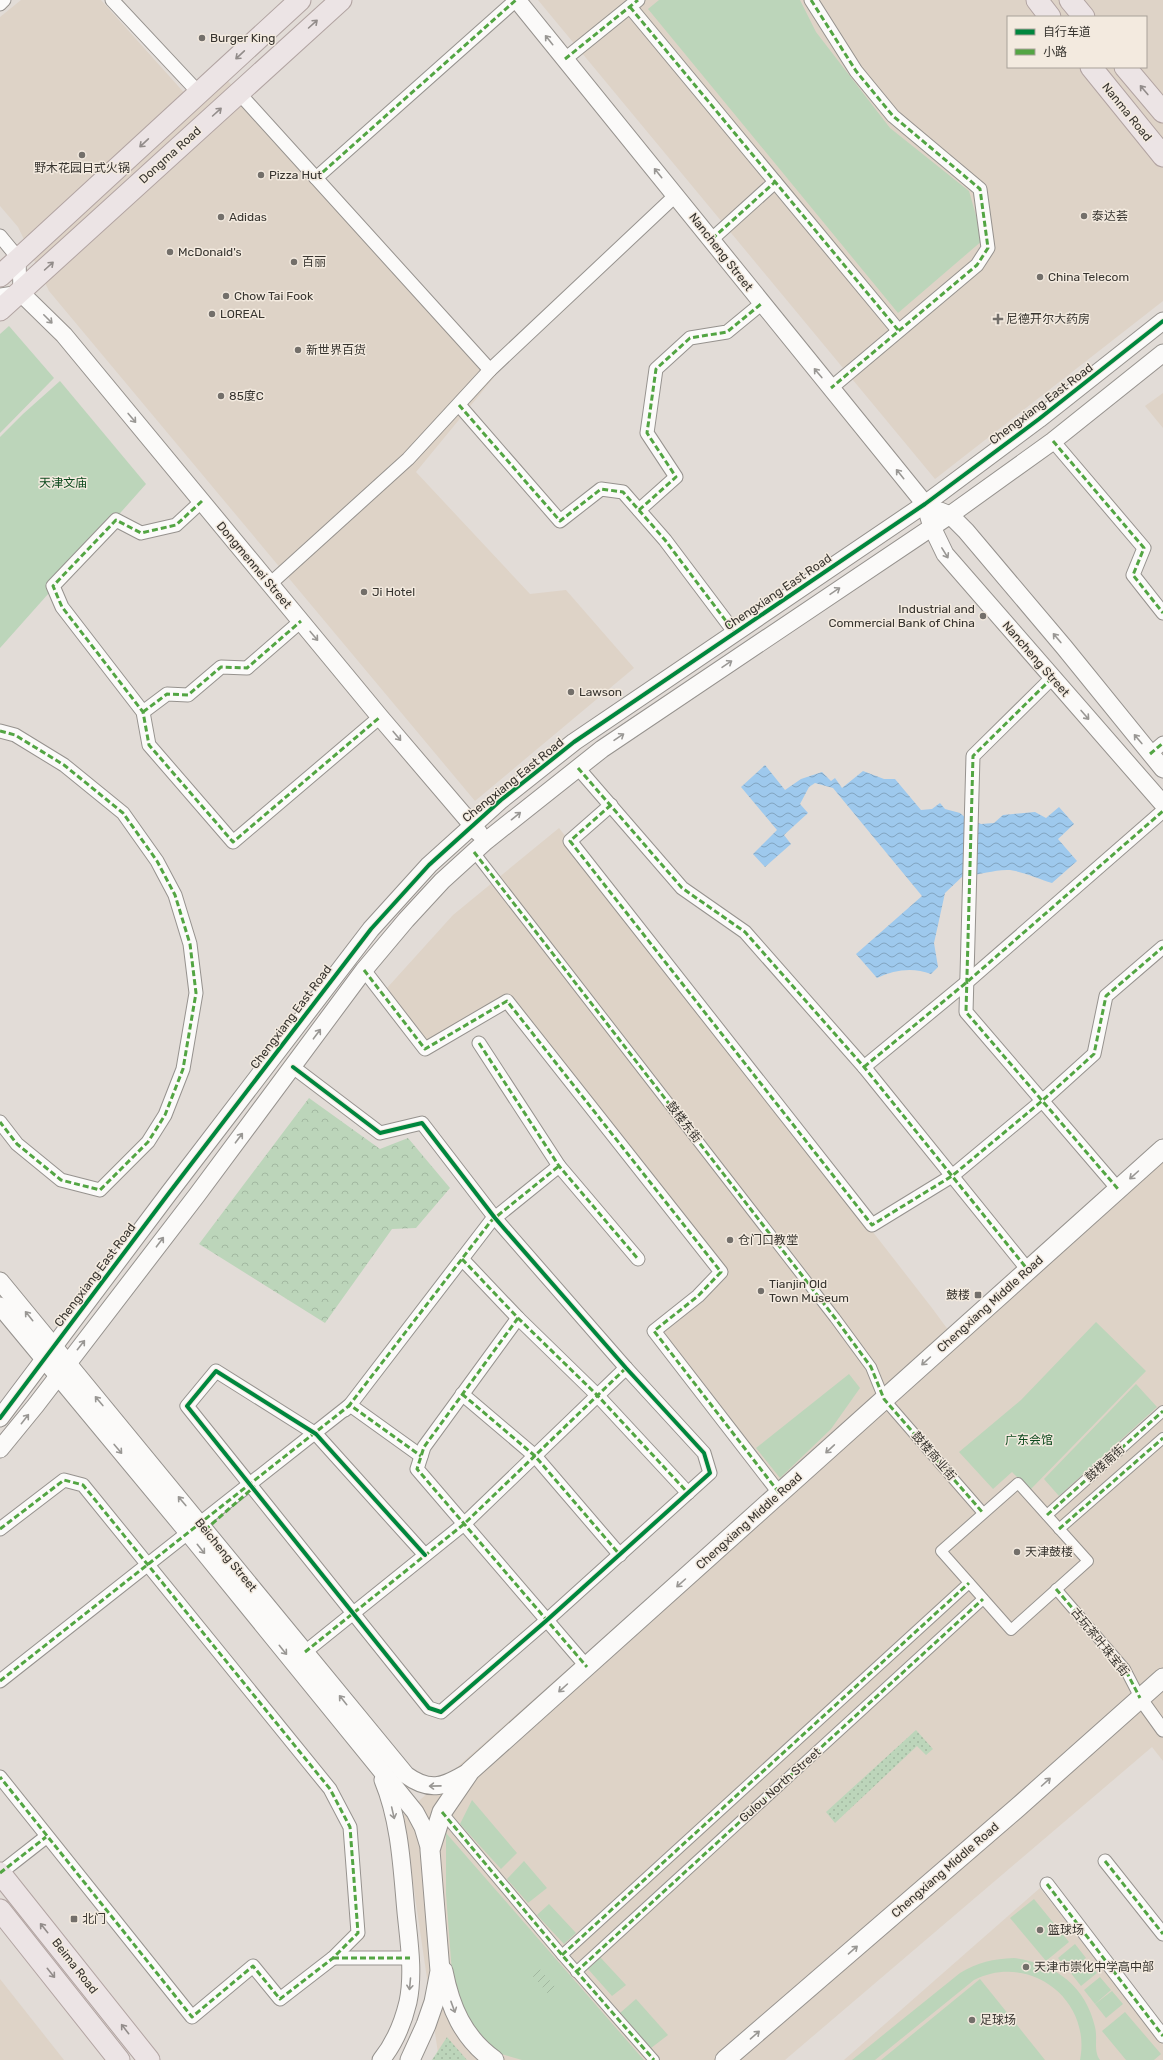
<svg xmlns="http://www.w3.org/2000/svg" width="1163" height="2060" viewBox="0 0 1163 2060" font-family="Rubik,'Noto Sans SC',sans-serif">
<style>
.built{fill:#ded3c7;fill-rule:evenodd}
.grass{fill:url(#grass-dots)}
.forest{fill:url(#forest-crowns)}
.park{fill:#bcd5ba}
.garden{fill:url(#garden-furrows)}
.water{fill:url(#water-waves)}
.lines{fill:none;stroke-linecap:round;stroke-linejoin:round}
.pedestrian-casing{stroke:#96928e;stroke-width:12}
.minor-casing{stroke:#96928e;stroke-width:15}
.tertiary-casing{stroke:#96928e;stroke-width:19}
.secondary-casing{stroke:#96928e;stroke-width:21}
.primary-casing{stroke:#b2a4a2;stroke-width:23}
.pedestrian{stroke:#fbfaf9;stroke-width:10}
.minor{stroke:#fbfaf9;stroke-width:13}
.tertiary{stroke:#fbfaf9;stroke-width:17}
.secondary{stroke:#fbfaf9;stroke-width:19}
.primary{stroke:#ece4e5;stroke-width:21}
.quiet{stroke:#53a543;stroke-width:3;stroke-dasharray:6 3;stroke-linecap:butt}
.cycleway-casing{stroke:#f3eadf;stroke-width:6}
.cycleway{stroke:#00873e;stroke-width:4}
.oneway{stroke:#928c8a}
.oneway2{stroke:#999794}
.poi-dot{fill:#736f6a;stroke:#f3eadf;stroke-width:1.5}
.labels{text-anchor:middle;stroke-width:3;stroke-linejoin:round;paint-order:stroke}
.poi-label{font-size:12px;fill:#37342f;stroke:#f3eadf;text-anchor:start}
.street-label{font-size:12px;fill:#37342f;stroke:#f3eadf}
.park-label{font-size:12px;fill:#0c491d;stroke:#f3eadf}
</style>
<defs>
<pattern id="grass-dots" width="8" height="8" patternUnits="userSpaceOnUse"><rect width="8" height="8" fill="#bcd5ba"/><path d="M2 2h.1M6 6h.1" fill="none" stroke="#a2b7a0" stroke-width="1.8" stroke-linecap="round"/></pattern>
<pattern id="forest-crowns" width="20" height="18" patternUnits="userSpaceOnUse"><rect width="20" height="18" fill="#bcd5ba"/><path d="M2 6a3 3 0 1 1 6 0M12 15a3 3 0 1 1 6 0" fill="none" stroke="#a2b7a0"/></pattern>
<pattern id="garden-furrows" width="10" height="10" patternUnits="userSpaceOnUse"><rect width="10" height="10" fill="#bcd5ba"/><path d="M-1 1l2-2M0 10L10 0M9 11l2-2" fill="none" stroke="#a2b7a0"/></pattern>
<pattern id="water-waves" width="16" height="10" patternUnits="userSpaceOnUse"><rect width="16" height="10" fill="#9ec9ed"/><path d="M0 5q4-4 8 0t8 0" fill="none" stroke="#82a4c0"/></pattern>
</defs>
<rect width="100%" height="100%" fill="#e2dcd7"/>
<g class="built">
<path d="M21 0H101L196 106 227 80 495 376 416 472 530 594 566 590 634 668 475 801 49 291 18 227 0 206V17Z"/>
<path d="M538 0H1163V301L935 479ZM1008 17H1146V67H1008Z"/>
<path d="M1163 393V428L1145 406Z"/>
<path d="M559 828 932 1308 957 1342 1163 1156V1761L1152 1747 785 2060H439L403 1815 776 1485 654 1329 725 1268 508 995 426 1043 387 988 453 915Z"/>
<path d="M1040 1888 1163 2045V2060H844Z"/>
<path d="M0 1979 64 2060H0Z"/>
</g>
<g class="grass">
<path d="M916 1730 933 1749 926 1755 917 1746 835 1823 826 1812Z"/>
<path d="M447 2037 467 2060H432Z"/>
</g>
<path class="forest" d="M309 1098 380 1149 408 1138 450 1188 416 1228 392 1229 325 1323 199 1244Z"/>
<g class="park">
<path d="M659 0H800L816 32 890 128 969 191 983 240 898 313 648 9Z"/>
<path d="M9 326 54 378 0 433V334Z"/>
<path d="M60 381 146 484 0 648V437L23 414Z"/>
<path d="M1096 1322 1146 1371 1030 1490 1012 1472 993 1489 959 1452 1021 1400Z"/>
<path d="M849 1374 860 1388 831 1429 780 1478 756 1448Z"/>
<path d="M1136 1384 1157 1407 1059 1496 1044 1479Z"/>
<path d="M472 1800 517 1853 501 1869 460 1824Z"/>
<path d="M446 1833 644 2060H522L498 2053 480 2037 464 2013 452 1973 446 1894Z"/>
<path d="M524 1861 547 1888 528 1903 507 1879Z"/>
<path d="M1034 1899 1069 1942 1046 1961 1010 1918Z"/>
<path d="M549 1904 576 1933 564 1944 537 1915Z"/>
<path d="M1075 1944 1086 1958 1069 1971 1058 1958Z"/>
<path d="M600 1957 626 1985 612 1996 588 1969Z"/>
<path d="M1014 1958C1054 1963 1086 1986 1095 2027 1098 2038 1093 2051 1100 2060H1080C1092 1999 1029 1952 974 1980L875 2060H852L960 1973C978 1962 993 1959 1014 1958Z"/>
<path d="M1086 1959 1097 1973 1081 1986 1070 1972Z"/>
<path d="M1100 1977 1111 1990 1095 2004 1084 1990Z"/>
<path d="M980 1979 1045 2060H881Z"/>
<path d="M1112 1991 1123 2004 1106 2018 1095 2004Z"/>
<path d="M636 1999 668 2035 651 2048 620 2013Z"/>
<path d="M1125 2012 1161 2054 1154 2060H1126L1102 2031Z"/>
</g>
<path class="garden" d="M538 1967 558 1990 550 1996 531 1974Z"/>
<path class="water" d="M765 765 785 790 801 779 822 772 831 781 835 778 842 788 863 771 884 779H895L921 810 932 809 940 803 945 809 960 813 967 819 981 824 994 823 1003 815 1035 812 1046 818 1059 807 1074 824 1058 839 1077 861 1052 883C1039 879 1024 872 1010 870 994 869 979 876 964 875L945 893 934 943 938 967 931 974C912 967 895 970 877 978L856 954 922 896 833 788 815 783 809 787 800 804 808 813 784 835 791 844 765 867 753 854 777 830 741 787Z"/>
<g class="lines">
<defs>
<g id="pedestrian">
<path d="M474 852 835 1318 871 1367 884 1399 983 1513"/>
<path d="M1018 1483 1088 1561 1011 1630 941 1551Z"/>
<path d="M1047 1515 1163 1411"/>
<path d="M1059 1529 1163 1438"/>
<path d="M1056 1589 1125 1669 1140 1698"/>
<path d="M442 1812 562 1955 654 2060"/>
<path d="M562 1955 969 1583"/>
<path d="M576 1972 983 1599"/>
</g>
<g id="minor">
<path d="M112 0 199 93"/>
<path d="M811 0 856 71 893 116 980 189 988 248 977 265 831 388"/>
<path d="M0 4 4 0"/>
<path d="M630 7 898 330"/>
<path d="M565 59 638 0"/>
<path d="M238 92 490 370"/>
<path d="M316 178 516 0"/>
<path d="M0 236 19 259 20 292 0 295"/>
<path d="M712 239 775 182"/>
<path d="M459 405 560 521 601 489 623 492 665 540 735 633"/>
<path d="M1053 441 1144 548 1133 575 1163 613"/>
<path d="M202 501 176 525 141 533 116 520 53 586 62 607 143 712 149 745 233 842 380 717"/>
<path d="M639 510 676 477 647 433 656 369 690 338 727 332 761 304"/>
<path d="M270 584 408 459 490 370 676 195"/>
<path d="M1052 678 973 756 966 1012 1118 1189"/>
<path d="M143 712 167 694 188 695 221 667 247 668 301 621"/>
<path d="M0 731 15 735 64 765 123 813 157 861 175 895 190 944 196 993 183 1069 165 1115 148 1142 100 1190 61 1180 17 1144 0 1122"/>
<path d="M1150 754 1163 743"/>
<path d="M578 768 682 888 745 932 864 1067 1028 1270"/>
<path d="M611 805 570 841 872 1225 952 1176 1042 1101 1094 1054 1106 996 1163 947"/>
<path d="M364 970 425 1049 507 1001 721 1272 698 1296 654 1331 780 1494"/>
<path d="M479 1043 559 1166 638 1259"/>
<path d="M293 1067 380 1133 422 1123 495 1218 626 1368 704 1453 710 1473 546 1621 441 1712 429 1708 187 1406 216 1371 316 1434 425 1555"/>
<path d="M864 1067 967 982 1163 811"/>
<path d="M462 1259 518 1318 597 1395 688 1493"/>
<path d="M518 1318 424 1447 417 1469 587 1667"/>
<path d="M462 1394 535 1456 620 1555"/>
<path d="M345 1410 350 1405 491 1221 559 1166"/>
<path d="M0 1529 64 1480 83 1485 330 1789 350 1827 358 1933 333 1958 280 1999 253 1966 192 2017 0 1777"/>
<path d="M305 1652 464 1524 626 1368"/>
<path d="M0 1681 350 1405 421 1456"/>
<path d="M1140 1698 1163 1730"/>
<path d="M1105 1861 1163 1934"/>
<path d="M0 1873 46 1837"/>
<path d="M1047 1884 1163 2036"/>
<path d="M333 1958H410"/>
</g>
<g id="tertiary">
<path d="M517 0 925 504 932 527 945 554 1163 804"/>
<path d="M20 292 64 335 380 717 479 833"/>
<path d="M940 511 950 515 966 531 1064 647 1163 769"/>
<path d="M0 1281 406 1775C432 1794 446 1785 470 1771"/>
<path d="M0 1306 185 1529 415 1812 423 1827 430 1850"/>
<path d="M0 1418 169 1193 371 929 429 865 501 800 574 742 925 504 1039 419 1163 321"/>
<path d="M0 1449 36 1405 197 1195 364 970 406 920 442 881 486 841 602 749 950 515 1053 441 1163 353"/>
<path d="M381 2060C394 2044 403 2023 408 2002 414 1973 409 1942 406 1912 402 1868 400 1821 383 1780"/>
</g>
<g id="secondary">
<path d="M443 1971C450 2007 463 2038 494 2060"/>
<path d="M410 2060 426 2025 434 2002 440 1971 430 1850 442 1812 470 1771 1163 1149"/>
<path d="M725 2060 1017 1808 1163 1678"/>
</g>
<g id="primary">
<path d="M1037 0 1050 17"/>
<path d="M1070 0 1084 17"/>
<path d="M1091 67 1163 156"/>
<path d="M1125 67 1163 112"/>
<path d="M0 276 300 0"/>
<path d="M0 310 341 0"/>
<path d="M0 1873 149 2060"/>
<path d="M0 1910 119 2060"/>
</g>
</defs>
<use href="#pedestrian" class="pedestrian-casing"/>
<use href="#minor" class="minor-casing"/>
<use href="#tertiary" class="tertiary-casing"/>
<use href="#secondary" class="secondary-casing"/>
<use href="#primary" class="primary-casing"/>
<use href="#pedestrian" class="pedestrian"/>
<use href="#minor" class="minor"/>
<use href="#tertiary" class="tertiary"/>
<use href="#secondary" class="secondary"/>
<use href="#primary" class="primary"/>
<g class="quiet">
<path d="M811 0 856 71 893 116 980 189 988 248 977 265 831 388"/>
<path d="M630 7 898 330"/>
<path d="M565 59 638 0"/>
<path d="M316 178 516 0"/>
<path d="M712 239 775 182"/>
<path d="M459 405 560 521 601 489 623 492 665 540 735 633"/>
<path d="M1053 441 1144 548 1133 575 1163 613"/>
<path d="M202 501 176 525 141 533 116 520 53 586 62 607 143 712 149 745 233 842 380 717"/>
<path d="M639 510 676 477 647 433 656 369 690 338 727 332 761 304"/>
<path d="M1052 678 973 756 966 1012 1118 1189"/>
<path d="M143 712 167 694 188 695 221 667 247 668 301 621"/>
<path d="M0 731 15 735 64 765 123 813 157 861 175 895 190 944 196 993 183 1069 165 1115 148 1142 100 1190 61 1180 17 1144 0 1122"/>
<path d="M1150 754 1163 743"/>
<path d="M578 768 682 888 745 932 864 1067 1028 1270"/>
<path d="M611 805 570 841 872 1225 952 1176 1042 1101 1094 1054 1106 996 1163 947"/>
<path d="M474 852 835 1318 871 1367 884 1399 983 1513"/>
<path d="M364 970 425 1049 507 1001 721 1272 698 1296 654 1331 780 1494"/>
<path d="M479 1043 559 1166 638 1259"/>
<path d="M864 1067 967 982 1163 811"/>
<path d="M462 1259 518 1318 597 1395 688 1493"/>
<path d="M518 1318 424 1447 417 1469 587 1667"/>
<path d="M462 1394 535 1456 620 1555"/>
<path d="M348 1407 491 1221 559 1166"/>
<path d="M1047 1515 1163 1411"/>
<path d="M0 1529 64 1480 83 1485 330 1789 350 1827 358 1933 333 1958 280 1999 253 1966 192 2017 0 1777"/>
<path d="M1059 1529 1163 1438"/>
<path d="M205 1530 255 1486"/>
<path d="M1056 1589 1125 1669 1140 1698"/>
<path d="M305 1652 464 1524 626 1368"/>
<path d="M0 1681 350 1405 421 1456"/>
<path d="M442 1812 562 1955 654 2060"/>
<path d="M1105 1861 1163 1934"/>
<path d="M0 1873 46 1837"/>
<path d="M1047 1884 1163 2036"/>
<path d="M562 1955 969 1583"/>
<path d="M333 1958H410"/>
<path d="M576 1972 983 1599"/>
</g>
<defs>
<g id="cycleway">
<path d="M293 1067 380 1133 422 1123 495 1218 626 1368 704 1453 710 1473 546 1621 441 1712 429 1708 187 1406 216 1371 316 1434 425 1555"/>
<path d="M0 1418 169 1193 371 929 429 865 501 800 574 742 925 504 1039 419 1163 321"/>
</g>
</defs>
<use href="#cycleway" class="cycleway-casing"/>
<use href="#cycleway" class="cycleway"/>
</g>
<defs><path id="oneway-shaft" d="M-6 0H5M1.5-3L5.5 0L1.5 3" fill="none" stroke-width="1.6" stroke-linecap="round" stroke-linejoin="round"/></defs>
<g class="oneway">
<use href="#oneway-shaft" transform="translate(313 24) rotate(-42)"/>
<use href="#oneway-shaft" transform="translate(240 55) rotate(137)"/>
<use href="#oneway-shaft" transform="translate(1144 90) rotate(-130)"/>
<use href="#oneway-shaft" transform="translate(217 112) rotate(-42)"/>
<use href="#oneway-shaft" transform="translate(144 143) rotate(137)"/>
<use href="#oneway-shaft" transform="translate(49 266) rotate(-42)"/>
<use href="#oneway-shaft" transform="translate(44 1928) rotate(-129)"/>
<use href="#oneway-shaft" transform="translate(51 1973) rotate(51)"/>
<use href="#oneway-shaft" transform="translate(125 2029) rotate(-128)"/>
</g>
<g class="oneway2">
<use href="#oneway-shaft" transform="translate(549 40) rotate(-129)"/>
<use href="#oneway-shaft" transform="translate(658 173) rotate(-129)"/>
<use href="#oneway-shaft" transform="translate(48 319) rotate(45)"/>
<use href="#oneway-shaft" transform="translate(818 373) rotate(-130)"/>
<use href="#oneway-shaft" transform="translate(132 418) rotate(50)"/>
<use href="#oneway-shaft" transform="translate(900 474) rotate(-129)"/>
<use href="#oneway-shaft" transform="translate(945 553) rotate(58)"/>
<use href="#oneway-shaft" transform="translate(835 591) rotate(-34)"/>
<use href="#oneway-shaft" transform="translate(314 636) rotate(50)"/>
<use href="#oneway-shaft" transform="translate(1057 638) rotate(-130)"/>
<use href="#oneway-shaft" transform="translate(727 664) rotate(-34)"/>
<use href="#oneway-shaft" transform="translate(1085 715) rotate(49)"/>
<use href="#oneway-shaft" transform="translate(397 736) rotate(50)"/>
<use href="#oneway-shaft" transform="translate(619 737) rotate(-34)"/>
<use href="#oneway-shaft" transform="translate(1138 739) rotate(-130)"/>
<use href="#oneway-shaft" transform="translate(516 816) rotate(-39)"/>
<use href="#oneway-shaft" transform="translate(317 1034) rotate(-53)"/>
<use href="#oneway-shaft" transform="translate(239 1138) rotate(-53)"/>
<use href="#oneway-shaft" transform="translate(1134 1175) rotate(138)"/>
<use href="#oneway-shaft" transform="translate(160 1242) rotate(-53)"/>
<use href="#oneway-shaft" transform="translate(29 1316) rotate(-129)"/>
<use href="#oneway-shaft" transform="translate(81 1345) rotate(-52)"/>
<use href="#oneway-shaft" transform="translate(926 1361) rotate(138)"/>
<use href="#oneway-shaft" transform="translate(99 1401) rotate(-130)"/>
<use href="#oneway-shaft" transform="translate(25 1419) rotate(-52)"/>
<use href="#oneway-shaft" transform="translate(118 1449) rotate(50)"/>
<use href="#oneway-shaft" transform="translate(830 1449) rotate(137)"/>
<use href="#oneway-shaft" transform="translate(182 1501) rotate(-130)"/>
<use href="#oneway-shaft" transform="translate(201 1549) rotate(51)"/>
<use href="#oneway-shaft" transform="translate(681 1583) rotate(138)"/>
<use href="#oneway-shaft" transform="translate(283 1650) rotate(51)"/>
<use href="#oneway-shaft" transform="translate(563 1688) rotate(138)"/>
<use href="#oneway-shaft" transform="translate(343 1700) rotate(-129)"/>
<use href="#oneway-shaft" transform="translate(1046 1782) rotate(-42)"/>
<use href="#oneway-shaft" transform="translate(435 1786) rotate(179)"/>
<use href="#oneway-shaft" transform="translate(393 1813) rotate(77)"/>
<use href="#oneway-shaft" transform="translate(853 1950) rotate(-41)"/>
<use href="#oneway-shaft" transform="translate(410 1984) rotate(95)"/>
<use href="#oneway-shaft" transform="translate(453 2007) rotate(70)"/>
<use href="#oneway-shaft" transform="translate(755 2035) rotate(-41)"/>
</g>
<g class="poi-dot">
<circle cx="202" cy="38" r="4"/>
<circle cx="82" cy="155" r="4"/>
<circle cx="261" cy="175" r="4"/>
<circle cx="1084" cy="216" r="4"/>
<circle cx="221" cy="217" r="4"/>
<circle cx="170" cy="252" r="4"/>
<circle cx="294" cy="262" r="4"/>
<circle cx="1040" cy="277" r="4"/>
<circle cx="226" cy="296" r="4"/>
<circle cx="212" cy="314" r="4"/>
<path d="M996 313h4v4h4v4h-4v4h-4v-4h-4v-4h4z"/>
<circle cx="298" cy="350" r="4"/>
<circle cx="221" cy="396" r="4"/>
<circle cx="364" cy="592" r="4"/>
<circle cx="983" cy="616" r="4"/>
<circle cx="571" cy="692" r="4"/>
<circle cx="730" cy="1240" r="4"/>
<circle cx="761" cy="1291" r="4"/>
<rect x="974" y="1291" width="8" height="8" rx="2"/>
<circle cx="1017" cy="1552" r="4"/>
<rect x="70" y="1915" width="8" height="8" rx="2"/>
<circle cx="1040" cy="1930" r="4"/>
<circle cx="1026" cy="1967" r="4"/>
<circle cx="972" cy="2020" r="4"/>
</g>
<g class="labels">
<g class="poi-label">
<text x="210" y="42">Burger King</text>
<text x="82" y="172" text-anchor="middle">野木花园日式火锅</text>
<text x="269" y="179">Pizza Hut</text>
<text x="1092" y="220">泰达荟</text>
<text x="229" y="221">Adidas</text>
<text x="178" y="256">McDonald's</text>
<text x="302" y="266">百丽</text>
<text x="1048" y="281">China Telecom</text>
<text x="234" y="300">Chow Tai Fook</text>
<text x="220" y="318">LOREAL</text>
<text x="1006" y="323">尼德开尔大药房</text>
<text x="306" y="354">新世界百货</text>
<text x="229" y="400">85度C</text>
<text x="372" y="596">Ji Hotel</text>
<text x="975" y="613" text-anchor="end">Industrial and<tspan x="975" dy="14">Commercial Bank of China</tspan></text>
<text x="579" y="696">Lawson</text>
<text x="738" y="1244">仓门口教堂</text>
<text x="769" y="1288">Tianjin Old<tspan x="769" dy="14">Town Museum</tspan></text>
<text x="970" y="1299" text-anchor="end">鼓楼</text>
<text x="1025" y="1556">天津鼓楼</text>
<text x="82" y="1923">北门</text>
<text x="1048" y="1934">篮球场</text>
<text x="1034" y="1971">天津市崇化中学高中部</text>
<text x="980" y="2024">足球场</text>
</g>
<g class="street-label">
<text transform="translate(1127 112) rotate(51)" y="4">Nanma Road</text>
<text transform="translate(170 155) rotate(-42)" y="4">Dongma Road</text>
<text transform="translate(721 252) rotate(52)" y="4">Nancheng Street</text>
<text transform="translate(1041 404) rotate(-37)" y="4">Chengxiang East Road</text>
<text transform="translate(254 565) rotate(50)" y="4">Dongmennei Street</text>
<text transform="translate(778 592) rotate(-34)" y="4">Chengxiang East Road</text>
<text transform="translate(1036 659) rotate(49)" y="4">Nancheng Street</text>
<text transform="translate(513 780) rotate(-39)" y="4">Chengxiang East Road</text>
<text transform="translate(291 1017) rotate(-53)" y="4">Chengxiang East Road</text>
<text transform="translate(684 1122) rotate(52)" y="4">鼓楼东街</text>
<text transform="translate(95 1275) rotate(-53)" y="4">Chengxiang East Road</text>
<text transform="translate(990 1304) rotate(-42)" y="4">Chengxiang Middle Road</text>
<text transform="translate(934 1456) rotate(49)" y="4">鼓楼商业街</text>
<text transform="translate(1105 1463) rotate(-42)" y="4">鼓楼南街</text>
<text transform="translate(749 1521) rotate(-42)" y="4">Chengxiang Middle Road</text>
<text transform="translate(226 1555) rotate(51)" y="4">Beicheng Street</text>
<text transform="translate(1100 1642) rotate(51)" y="4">古玩茶叶珠宝街</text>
<text transform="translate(780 1785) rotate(-42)" y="4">Gulou North Street</text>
<text transform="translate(945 1870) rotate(-41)" y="4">Chengxiang Middle Road</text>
<text transform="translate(75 1966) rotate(52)" y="4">Beima Road</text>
</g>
<g class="park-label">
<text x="63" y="487">天津文庙</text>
<text x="1029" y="1444">广东会馆</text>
</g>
</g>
<rect x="1007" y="16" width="140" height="52" fill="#f3eadf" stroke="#a8a199"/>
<rect x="1015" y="29" width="20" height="6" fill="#00873e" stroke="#a8a199"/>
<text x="1043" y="36" font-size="12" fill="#37342f">自行车道</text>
<rect x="1015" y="49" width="20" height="6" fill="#53a543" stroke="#a8a199"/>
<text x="1043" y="56" font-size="12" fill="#37342f">小路</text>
</svg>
